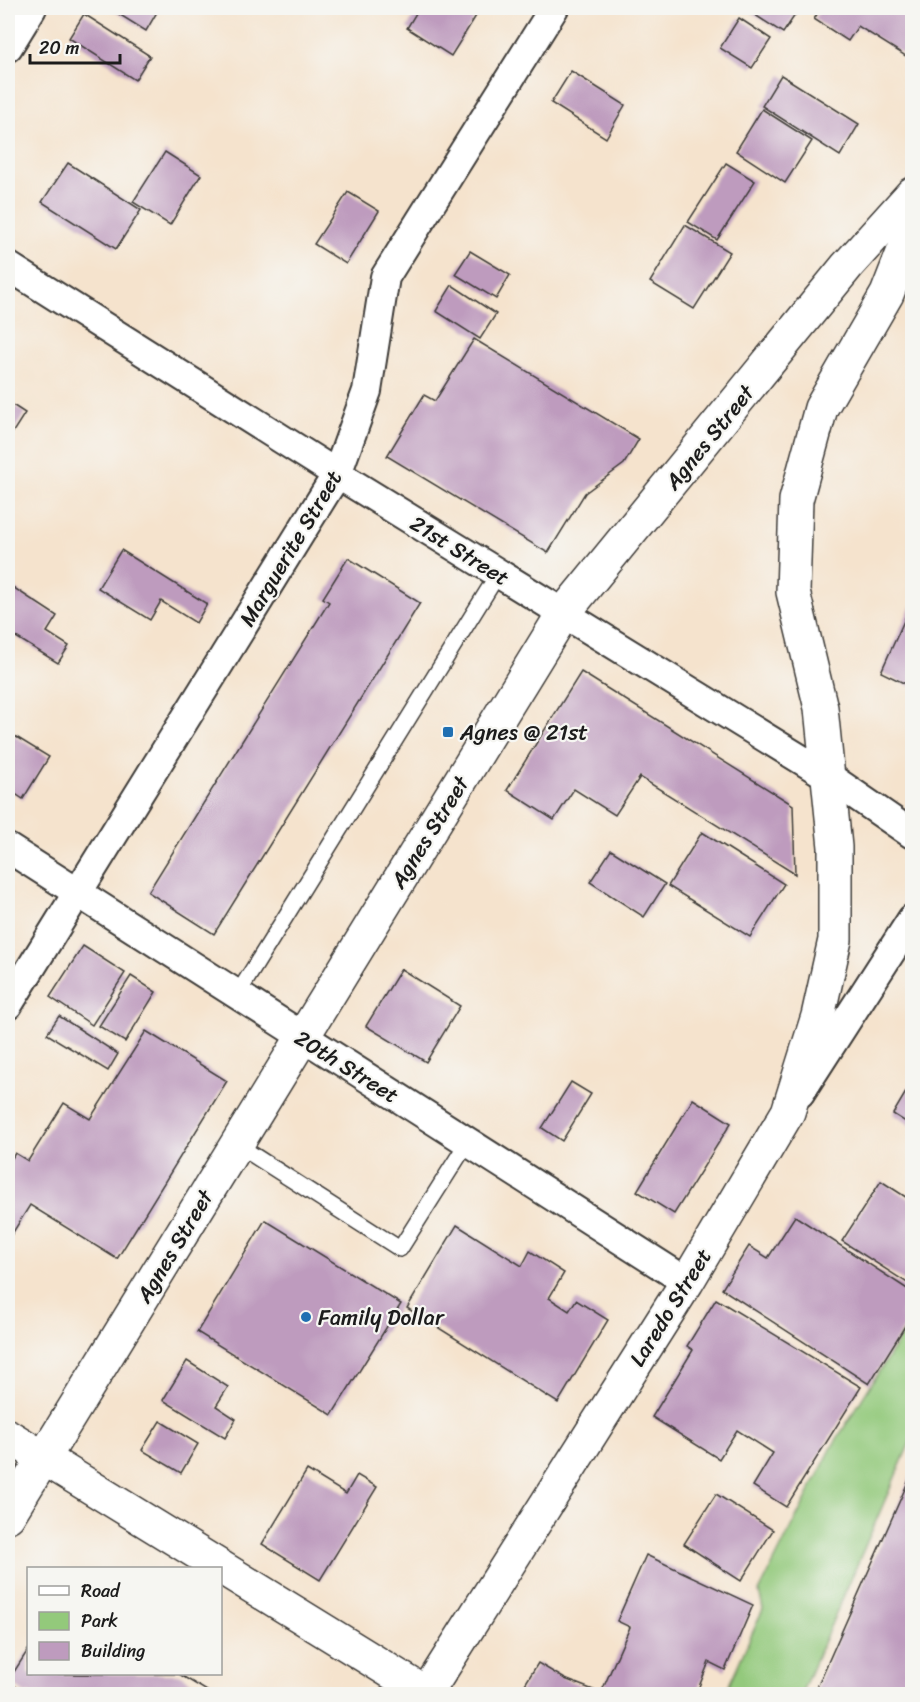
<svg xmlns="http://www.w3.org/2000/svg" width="920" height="1702" viewBox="0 0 920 1702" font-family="Sriracha,sans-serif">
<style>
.green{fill:#93c97b;stroke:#58724c;stroke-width:1.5}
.building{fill:#be9bbe}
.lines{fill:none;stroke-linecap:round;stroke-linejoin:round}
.service-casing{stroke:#3d3a37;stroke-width:18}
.minor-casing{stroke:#3d3a37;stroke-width:32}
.tertiary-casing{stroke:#3d3a37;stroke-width:36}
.primary-casing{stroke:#3d3a37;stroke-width:36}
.service{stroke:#fff;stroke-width:15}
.minor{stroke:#fff;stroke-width:28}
.tertiary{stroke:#fff;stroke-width:33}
.primary{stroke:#fff;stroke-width:33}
.poi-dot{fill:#1f6fb2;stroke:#f6f6f2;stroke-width:2}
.labels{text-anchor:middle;stroke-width:4.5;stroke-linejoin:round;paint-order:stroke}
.street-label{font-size:22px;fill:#1c1c1c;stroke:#f6f6f2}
.poi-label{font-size:22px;fill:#1c1c1c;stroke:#f6f6f2;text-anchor:start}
</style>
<rect width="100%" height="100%" fill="#f6f6f2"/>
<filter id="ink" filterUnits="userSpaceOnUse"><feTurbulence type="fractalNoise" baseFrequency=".0167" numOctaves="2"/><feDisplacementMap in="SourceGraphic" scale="12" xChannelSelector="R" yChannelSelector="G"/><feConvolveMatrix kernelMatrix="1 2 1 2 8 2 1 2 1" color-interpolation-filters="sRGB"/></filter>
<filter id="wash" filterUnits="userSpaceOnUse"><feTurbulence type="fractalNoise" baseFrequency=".008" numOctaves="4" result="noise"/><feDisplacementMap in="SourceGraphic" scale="24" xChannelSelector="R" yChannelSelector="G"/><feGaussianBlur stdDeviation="1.35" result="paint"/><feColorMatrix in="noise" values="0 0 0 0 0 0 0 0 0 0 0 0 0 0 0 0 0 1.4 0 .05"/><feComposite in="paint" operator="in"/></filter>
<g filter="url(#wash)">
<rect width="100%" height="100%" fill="#f5e3cd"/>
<path class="green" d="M912 1319V1438L801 1694H725L763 1609 759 1592 833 1445Z"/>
<g id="blocks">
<g class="building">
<path d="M109 8H150L157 12 146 31Z"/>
<path d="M419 8H473L479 11 451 56 407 28Z"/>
<path d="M755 8H798L799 9 783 33 752 13Z"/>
<path d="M821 8H912V60L858 26 848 41 814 19Z"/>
<path d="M84 14 150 56 135 80 69 38Z"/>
<path d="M739 18 771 39 752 68 720 48Z"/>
<path d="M571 71 625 105 606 138 551 103Z"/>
<path d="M781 75 859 124 840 156 762 106Z"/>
<path d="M762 109 812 141 785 183 736 151Z"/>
<path d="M165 152 201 175 170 225 133 202Z"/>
<path d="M68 163 141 210 116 249 42 202Z"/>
<path d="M726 163 755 181 717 240 688 222Z"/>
<path d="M348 192 379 211 346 264 314 244Z"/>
<path d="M685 225 730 252 694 309 650 282Z"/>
<path d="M470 251 510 275 496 299 455 274Z"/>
<path d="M452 285 496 314 480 339 436 311Z"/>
<path d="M474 339 639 439 624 464 585 493 548 553 387 456 424 395 435 401Z"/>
<path d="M8 402 25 413 11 435 8 433Z"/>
<path d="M121 550 207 604 196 623 161 601 150 620 98 588Z"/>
<path d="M348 558 420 603 214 934 148 892 329 602 323 598Z"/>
<path d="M8 584 57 616 47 632 69 646 58 663 8 632Z"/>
<path d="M912 603V687L881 672Z"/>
<path d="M581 672 793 805 795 874 640 777 615 815 574 789 554 820 507 790Z"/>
<path d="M8 732 49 757 23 799 8 789Z"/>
<path d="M702 832 784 884 750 937 668 886Z"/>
<path d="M611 850 665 884 644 917 590 882Z"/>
<path d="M83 946 125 973 92 1025 50 997Z"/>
<path d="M401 969 460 1006 426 1062 366 1026Z"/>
<path d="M131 976 156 992 125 1042 99 1026Z"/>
<path d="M59 1016 118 1054 108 1071 47 1034Z"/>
<path d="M146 1031 227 1081 117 1259 30 1205 12 1234 8 1231V1165L15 1153 28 1161 64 1103 90 1119Z"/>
<path d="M571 1082 591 1094 562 1141 542 1128Z"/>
<path d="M912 1082V1126L893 1114Z"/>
<path d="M693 1099 731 1123 674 1214 637 1191Z"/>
<path d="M881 1181 912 1201V1286L842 1241Z"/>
<path d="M795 1216 912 1292V1315L869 1384 722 1289 749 1246 768 1258Z"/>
<path d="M265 1220 401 1304 332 1415 197 1332Z"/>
<path d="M457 1225 522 1266 530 1251 564 1273 549 1298 569 1311 576 1300 608 1320 558 1403 407 1308Z"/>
<path d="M716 1299 861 1387 786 1507 753 1486 773 1453 737 1430 719 1459 652 1417 693 1350 687 1346Z"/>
<path d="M187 1361 228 1387 216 1406 236 1419 225 1438 163 1400Z"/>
<path d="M160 1421 198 1444 181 1473 142 1450Z"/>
<path d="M307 1470 346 1494 357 1475 377 1487 320 1580 262 1544Z"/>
<path d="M912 1473V1694H814Z"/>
<path d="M716 1494 773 1530 741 1581 684 1544Z"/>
<path d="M646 1555 753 1605 725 1670 709 1662 696 1694H519L538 1663 565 1679 601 1693 630 1627 617 1621Z"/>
<path d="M28 1650V1674H179L212 1694H26L8 1681Z"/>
</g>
</g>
</g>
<g filter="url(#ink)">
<use href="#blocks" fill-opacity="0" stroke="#3d3a37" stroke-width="1.5"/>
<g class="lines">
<defs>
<g id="service">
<path d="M237 995 498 574"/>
<path d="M236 1144 400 1249 467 1143"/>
</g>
<g id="minor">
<path d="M8 47 32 8"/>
<path d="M8 266 337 474 828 776 912 834"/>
<path d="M8 848 687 1282"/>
<path d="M8 1005 337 474 367 391 385 277 554 8"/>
<path d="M800 1093 912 919"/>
</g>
<path id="tertiary" d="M8 1436 427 1694"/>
<g id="primary">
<path d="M8 1516 563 614 847 266 912 194"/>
<path d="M426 1694 687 1282 788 1112 818 1016 835 940V847L821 708 793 592 796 500 821 408 887 294 912 230"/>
</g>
</defs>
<use href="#service" class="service-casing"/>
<use href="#minor" class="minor-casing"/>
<use href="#tertiary" class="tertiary-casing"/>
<use href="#primary" class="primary-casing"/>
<use href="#service" class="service"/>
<use href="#minor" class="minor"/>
<use href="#tertiary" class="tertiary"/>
<use href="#primary" class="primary"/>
</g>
</g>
<g class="poi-dot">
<rect x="442" y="726" width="12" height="12" rx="3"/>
<circle cx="306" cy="1317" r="6"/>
</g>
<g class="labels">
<g class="street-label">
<text transform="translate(709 437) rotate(-51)" y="8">Agnes Street</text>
<text transform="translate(290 548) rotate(-59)" y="8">Marguerite Street</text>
<text transform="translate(460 550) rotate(32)" y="8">21st Street</text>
<text transform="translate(429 832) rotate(-58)" y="8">Agnes Street</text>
<text transform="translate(347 1066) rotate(32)" y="8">20th Street</text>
<text transform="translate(174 1246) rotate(-59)" y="8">Agnes Street</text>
<text transform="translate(670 1307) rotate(-58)" y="8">Laredo Street</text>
</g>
<g class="poi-label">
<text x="460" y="740">Agnes @ 21st</text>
<text x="318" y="1325">Family Dollar</text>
</g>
</g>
<rect width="920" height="1702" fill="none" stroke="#f6f6f2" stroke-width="30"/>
<rect x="27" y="1567" width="195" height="108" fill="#f6f6f2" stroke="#9f9f9c" stroke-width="1.5"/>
<rect x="39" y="1586" width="30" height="9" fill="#ffffff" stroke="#9f9f9c" stroke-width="1.5"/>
<text x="81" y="1597" font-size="18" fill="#1c1c1c">Road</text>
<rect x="39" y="1612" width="30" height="18" fill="#93c97b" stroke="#9f9f9c" stroke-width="1.5"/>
<text x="81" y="1627" font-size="18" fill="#1c1c1c">Park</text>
<rect x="39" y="1642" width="30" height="18" fill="#be9bbe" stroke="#9f9f9c" stroke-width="1.5"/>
<text x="81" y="1657" font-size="18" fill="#1c1c1c">Building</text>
<path d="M30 54v9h90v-9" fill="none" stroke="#1c1c1c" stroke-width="3"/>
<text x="39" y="54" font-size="18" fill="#1c1c1c" stroke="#f6f6f2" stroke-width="4.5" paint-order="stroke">20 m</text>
</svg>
